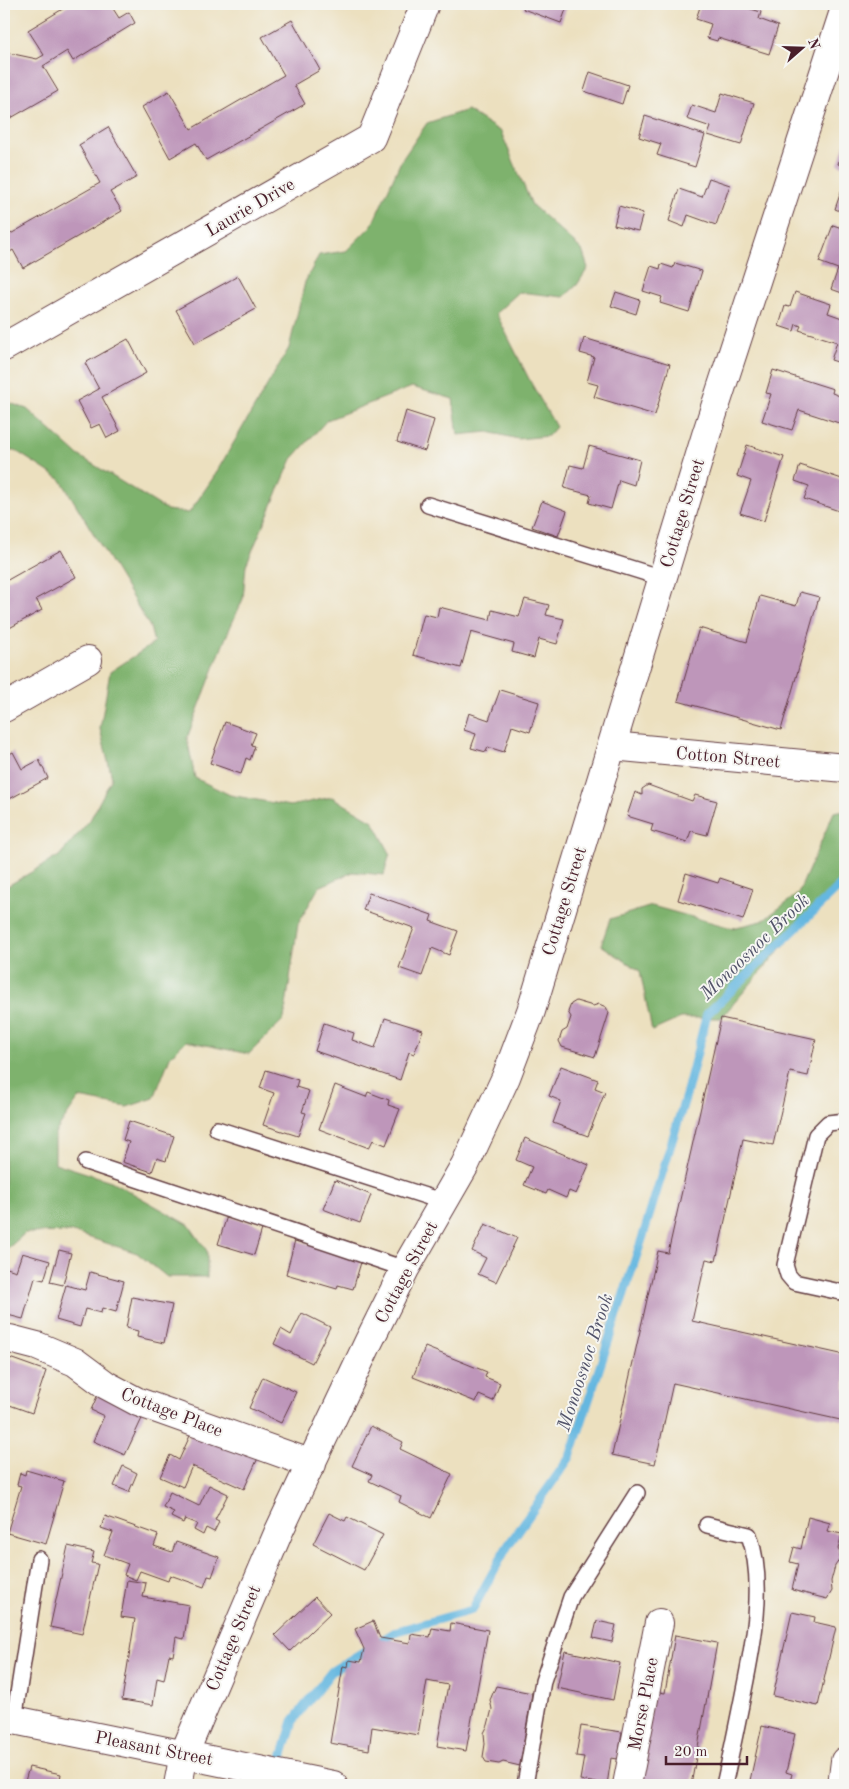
<svg xmlns="http://www.w3.org/2000/svg" width="849" height="1789" viewBox="0 0 849 1789" font-family="'Old Standard TT',serif">
<style>
.forest{fill:#7eb26d;stroke:#64684c}
.lines{fill:none;stroke-linecap:round;stroke-linejoin:round}
.stream{stroke:#65b7e0;stroke-width:9}
.building{fill:#be96ba}
.lane-casing{stroke:#623c41;stroke-width:18}
.street-casing{stroke:#623c41;stroke-width:30}
.secondary-casing{stroke:#623c41;stroke-width:30}
.lane{stroke:#fff;stroke-width:15}
.street{stroke:#fff;stroke-width:28}
.secondary{stroke:#fff;stroke-width:28}
.labels{text-anchor:middle;stroke-width:4;stroke-linejoin:round;paint-order:stroke}
.street-label{font-size:18px;fill:#4a1f2b;stroke:#f6f6f2}
.water-label{font-size:19px;font-style:italic;fill:#53546a;stroke:#f6f6f2}
</style>
<rect width="100%" height="100%" fill="#f6f6f2"/>
<filter id="ink" filterUnits="userSpaceOnUse"><feTurbulence type="fractalNoise" baseFrequency=".02" numOctaves="2"/><feDisplacementMap in="SourceGraphic" scale="10" xChannelSelector="R" yChannelSelector="G"/><feConvolveMatrix kernelMatrix="1 2 1 2 8 2 1 2 1" color-interpolation-filters="sRGB"/></filter>
<filter id="wash" filterUnits="userSpaceOnUse"><feTurbulence type="fractalNoise" baseFrequency=".0096" numOctaves="4" result="noise"/><feDisplacementMap in="SourceGraphic" scale="20" xChannelSelector="R" yChannelSelector="G"/><feGaussianBlur stdDeviation="1.12" result="paint"/><feColorMatrix in="noise" values="0 0 0 0 0 0 0 0 0 0 0 0 0 0 0 0 0 1.4 0 .05"/><feComposite in="paint" operator="in"/></filter>
<g filter="url(#wash)">
<rect width="100%" height="100%" fill="#ece0bf"/>
<g class="forest">
<path d="M467 110 501 132 532 205 582 250 588 268 577 285 564 297 519 292 496 313 530 381 556 427 548 436 518 439 488 432 458 435 453 399 412 387 327 420 292 459 246 565 243 599 226 637 187 738 195 778 230 795 290 806 332 797 373 821 390 853 384 875 353 872 319 887 298 924 284 1019 249 1054 186 1041 170 1057 154 1098 127 1107 79 1098 55 1133V1163L111 1181 189 1225 207 1251V1277H167L137 1253 72 1232 25 1233 4 1252V888L59 856 90 820 112 778 100 729 110 672 154 643 150 627 61 480 16 451H4V401L27 409 78 455 167 510 189 513 213 478 289 348 305 282 319 255 346 251 372 225 401 161 427 123Z"/>
<path d="M845 810V875L721 1018H681L652 1031 640 971 601 945 610 919 652 906 732 928 762 921 798 894 834 812Z"/>
</g>
<g class="lines">
<path class="stream" d="M278 1771 293 1721 332 1671 397 1631 472 1610 507 1547 570 1457 643 1236 686 1095 707 1014 845 881"/>
</g>
<g id="blocks">
<g class="building">
<path d="M71 4H110L119 18 129 12 135 23 73 61 67 51 43 66 58 91 4 122V52L37 59 44 55 28 30Z"/>
<path d="M525 4H568L561 23 523 9Z"/>
<path d="M701 4H734L761 12 759 19 778 26 769 54 718 38 717 41 707 38 711 24 696 19Z"/>
<path d="M292 20 320 70 294 85 305 104 206 160 196 143 170 158 142 107 169 91 191 129 284 75 262 37Z"/>
<path d="M590 72 628 85 622 104 584 91Z"/>
<path d="M722 93 754 103 741 145 708 135 711 127 687 119 692 105 716 113Z"/>
<path d="M645 116 705 135 695 167 657 155 661 144 639 137Z"/>
<path d="M108 127 137 177 110 192 122 211 23 268 13 250 4 256V229L7 236 100 183 79 145Z"/>
<path d="M845 142V167L838 164Z"/>
<path d="M709 178 730 185 716 225 688 215 684 227 669 221 679 189 702 197Z"/>
<path d="M845 180V213L835 209Z"/>
<path d="M619 206 643 213 638 231 614 225Z"/>
<path d="M833 225 845 229V294L831 289 838 269 819 262Z"/>
<path d="M675 263 702 271 689 312 660 303 662 297 643 291 651 266 660 269 661 264 673 268Z"/>
<path d="M238 276 256 309 195 343 176 310Z"/>
<path d="M616 292 640 300 636 314 611 306Z"/>
<path d="M795 292 831 304 828 313 845 319V372L842 371 844 364 831 360 837 342 799 330 801 326 796 324 794 331 779 326 785 306 790 307Z"/>
<path d="M584 338 670 364 655 415 594 397 598 385 587 382 594 357 580 353Z"/>
<path d="M128 339 146 373 102 397 120 431 107 438 100 424 91 428 77 401 99 389 85 363Z"/>
<path d="M773 370 833 389 832 393 845 398V425L799 410 792 430 762 421 771 394 766 393Z"/>
<path d="M406 411 434 420 425 451 397 442Z"/>
<path d="M747 445 784 457 764 521 740 513 751 481 737 476Z"/>
<path d="M589 446 640 460 634 485 619 480 611 509 589 503 591 495 564 488 570 465 583 468Z"/>
<path d="M800 465 845 480V513L804 499 809 486 795 481Z"/>
<path d="M542 501 567 511 558 536 532 527Z"/>
<path d="M61 550 76 577 36 599 42 610 4 631V582Z"/>
<path d="M800 592 819 597 781 730 678 701 699 628 747 642 760 596 796 606Z"/>
<path d="M525 599 549 605 546 615 564 619 557 644 539 639 534 658 512 652 514 644 471 632 461 668 413 655 424 614 437 617 439 607 490 620 492 610 519 617Z"/>
<path d="M500 690 539 702 530 732 512 726 504 752 488 747 486 752 471 748 476 734 464 730 469 713 489 720Z"/>
<path d="M225 722 256 733 251 745 255 746 250 760 246 758 241 774 210 763Z"/>
<path d="M13 752 22 769 39 760 48 778 4 802V757Z"/>
<path d="M648 785 692 801 695 795 717 801 707 835 691 831 687 842 651 831 653 824 627 816 635 792 642 795V789Z"/>
<path d="M686 873 718 883 720 878 753 889 743 920 678 900Z"/>
<path d="M369 893 432 915 430 921 458 931 449 955 432 948 422 976 399 968 414 928 363 910Z"/>
<path d="M576 1001 593 1006 599 1004 606 1007 609 1013 595 1057 562 1047 559 1041 562 1032 567 1029 571 1017 568 1012 571 1004Z"/>
<path d="M385 1018 423 1030 414 1054 409 1052 400 1080 315 1051 324 1023 354 1033 352 1040 375 1048Z"/>
<path d="M721 1018 816 1039 808 1076 790 1072 773 1145 743 1139 716 1261 706 1259 692 1321 845 1355V1421L673 1383 655 1464 612 1455 658 1251 668 1253Z"/>
<path d="M561 1066 598 1080 595 1088 605 1092 588 1136 553 1123 561 1101 549 1096Z"/>
<path d="M266 1070 298 1080 296 1087 309 1091 302 1112 306 1113 298 1136 263 1125 274 1093 260 1088Z"/>
<path d="M335 1085 366 1097 368 1092 389 1100 388 1105 400 1109 386 1145 373 1140 369 1148 319 1129Z"/>
<path d="M129 1121 174 1136 166 1161 157 1158 152 1172 122 1162 129 1142 123 1140Z"/>
<path d="M525 1138 589 1165 576 1194 569 1191 566 1198 548 1190 546 1194 524 1185 532 1167 516 1160Z"/>
<path d="M335 1180 371 1195 360 1223 323 1209Z"/>
<path d="M227 1216 263 1226 254 1255 218 1244Z"/>
<path d="M485 1224 517 1238 496 1282 478 1274 486 1258 472 1251Z"/>
<path d="M295 1240 362 1259 353 1289 338 1285 337 1289 286 1274Z"/>
<path d="M59 1250 71 1253 63 1285 50 1282Z"/>
<path d="M22 1253 50 1261 44 1280 35 1278 23 1319 4 1314V1278L7 1268 16 1271Z"/>
<path d="M90 1272 124 1281 116 1312 102 1308 101 1313 85 1309 80 1327 56 1320 66 1285 85 1290Z"/>
<path d="M132 1297 172 1305 164 1343 137 1337 138 1331 126 1328Z"/>
<path d="M302 1313 330 1327 312 1363 274 1344 281 1329 291 1335Z"/>
<path d="M425 1347 487 1372 485 1377 500 1383 493 1401 479 1395 476 1402 413 1377Z"/>
<path d="M4 1356 46 1371 32 1413 4 1403Z"/>
<path d="M263 1377 296 1392 281 1423 249 1408Z"/>
<path d="M99 1392 145 1412 125 1455 93 1441 104 1416 91 1410Z"/>
<path d="M371 1426 403 1442 400 1449 452 1474 431 1518 399 1502 401 1496 369 1481 372 1475 352 1466Z"/>
<path d="M193 1429 258 1458 244 1489 192 1466 183 1487 160 1477 170 1455 179 1460Z"/>
<path d="M123 1466 137 1473 129 1492 114 1486Z"/>
<path d="M26 1470 64 1481 46 1544 7 1533 21 1486 17 1485 20 1473 25 1475Z"/>
<path d="M209 1485 228 1494 215 1520 219 1522 214 1532 206 1528 203 1535 194 1530 197 1524 185 1519 183 1523 171 1517 174 1512 163 1507 170 1492 199 1506Z"/>
<path d="M329 1513 345 1521 347 1517 383 1535 364 1570 313 1544Z"/>
<path d="M105 1516 158 1535 154 1546 172 1552 176 1542 219 1557 212 1577 208 1576 204 1587 170 1575 168 1581 140 1571 136 1580 124 1575 128 1564 104 1555 113 1532 101 1528Z"/>
<path d="M808 1517 830 1523 827 1531 842 1534 838 1549 840 1553V1559L835 1566 831 1581 832 1591 827 1599 792 1590 798 1564 790 1562 794 1547 801 1549Z"/>
<path d="M68 1546 94 1552 91 1563 98 1564 82 1634 50 1627Z"/>
<path d="M127 1580 146 1583 143 1597 189 1605 184 1639 176 1637 173 1656 169 1655 164 1680 157 1678 153 1705 122 1700 135 1619 121 1617Z"/>
<path d="M315 1597 330 1613 290 1651 275 1635Z"/>
<path d="M792 1612 815 1617 814 1622 836 1627 818 1706 773 1696Z"/>
<path d="M373 1621 380 1638 410 1643 411 1634 430 1637 432 1628 450 1631 451 1623 488 1630 466 1751 437 1746 448 1685 427 1681 418 1735 372 1727 369 1750 330 1743 343 1666 348 1667 349 1660 361 1662 364 1649 355 1629Z"/>
<path d="M597 1621 616 1625 612 1642 593 1638Z"/>
<path d="M675 1635 717 1643 691 1785H636L654 1691 665 1693Z"/>
<path d="M565 1651 620 1663 613 1700 557 1688Z"/>
<path d="M496 1686 532 1693 520 1766 503 1762 499 1764 486 1762 483 1757 485 1744 484 1733 488 1725 492 1709 490 1700Z"/>
<path d="M581 1726 622 1732 618 1759 611 1758 607 1785 580 1780 584 1757 576 1756Z"/>
<path d="M762 1726 795 1734 786 1772 792 1774 789 1785H749Z"/>
<path d="M29 1767 61 1774 59 1785H24Z"/>
</g>
</g>
</g>
<g filter="url(#ink)">
<use href="#blocks" fill-opacity="0" stroke="#623c41" stroke-width="1"/>
<g class="lines">
<defs>
<g id="lane">
<path d="M428 505 662 578"/>
<path d="M845 1121 828 1123 816 1135 785 1265 788 1275 794 1282 845 1293"/>
<path d="M217 1129 444 1202"/>
<path d="M86 1162 405 1269"/>
<path d="M707 1525 749 1535C766 1583 753 1646 743 1695 737 1725 731 1755 724 1785"/>
<path d="M14 1720 39 1559"/>
<path d="M525 1785 543 1681 571 1597 637 1493"/>
</g>
<g id="street">
<path d="M4 347 371 138 425 4"/>
<path d="M4 708 88 660"/>
<path d="M612 746 845 768"/>
<path d="M10 1339 37 1346 75 1362 106 1385 138 1402 312 1464"/>
<path d="M178 1785 184 1754 279 1531 369 1341 405 1269 465 1165 506 1077 531 1011 706 435 845 8"/>
<path d="M627 1785 659 1623"/>
<path d="M842 1785 845 1761"/>
</g>
<path id="secondary" d="M4 1718 333 1785"/>
</defs>
<use href="#lane" class="lane-casing"/>
<use href="#street" class="street-casing"/>
<use href="#secondary" class="secondary-casing"/>
<use href="#lane" class="lane"/>
<use href="#street" class="street"/>
<use href="#secondary" class="secondary"/>
</g>
</g>
<g class="labels">
<g class="street-label">
<text transform="translate(250 207) rotate(-30)" y="6">Laurie Drive</text>
<text transform="translate(682 513) rotate(-73)" y="6">Cottage Street</text>
<text transform="translate(728 757) rotate(5)" y="6">Cotton Street</text>
<text transform="translate(564 901) rotate(-73)" y="6">Cottage Street</text>
<text transform="translate(406 1272) rotate(-62)" y="6">Cottage Street</text>
<text transform="translate(172 1412) rotate(21)" y="6">Cottage Place</text>
<text transform="translate(233 1638) rotate(-67)" y="6">Cottage Street</text>
<text transform="translate(643 1704) rotate(-79)" y="6">Morse Place</text>
<text transform="translate(154 1748) rotate(11)" y="6">Pleasant Street</text>
</g>
<g class="water-label">
<text transform="translate(754 946) rotate(-44)" y="7">Monoosnoc Brook</text>
<text transform="translate(584 1362) rotate(-72)" y="7">Monoosnoc Brook</text>
</g>
</g>
<rect width="849" height="1789" fill="none" stroke="#f6f6f2" stroke-width="20"/>
<g transform="translate(802 48) rotate(70)" stroke="#f6f6f2" stroke-width="4" paint-order="stroke">
<path d="M0-4L9 19L0 12L-9 19Z" fill="#4a1f2b"/>
<text y="-8" font-size="14" font-weight="bold" text-anchor="middle" fill="#4a1f2b">N</text>
</g>
<path d="M666 1756v8h81v-8" fill="none" stroke="#4a1f2b" stroke-width="2.5"/>
<text x="674" y="1756" font-size="15" fill="#4a1f2b" stroke="#f6f6f2" stroke-width="4" paint-order="stroke">20 m</text>
</svg>
